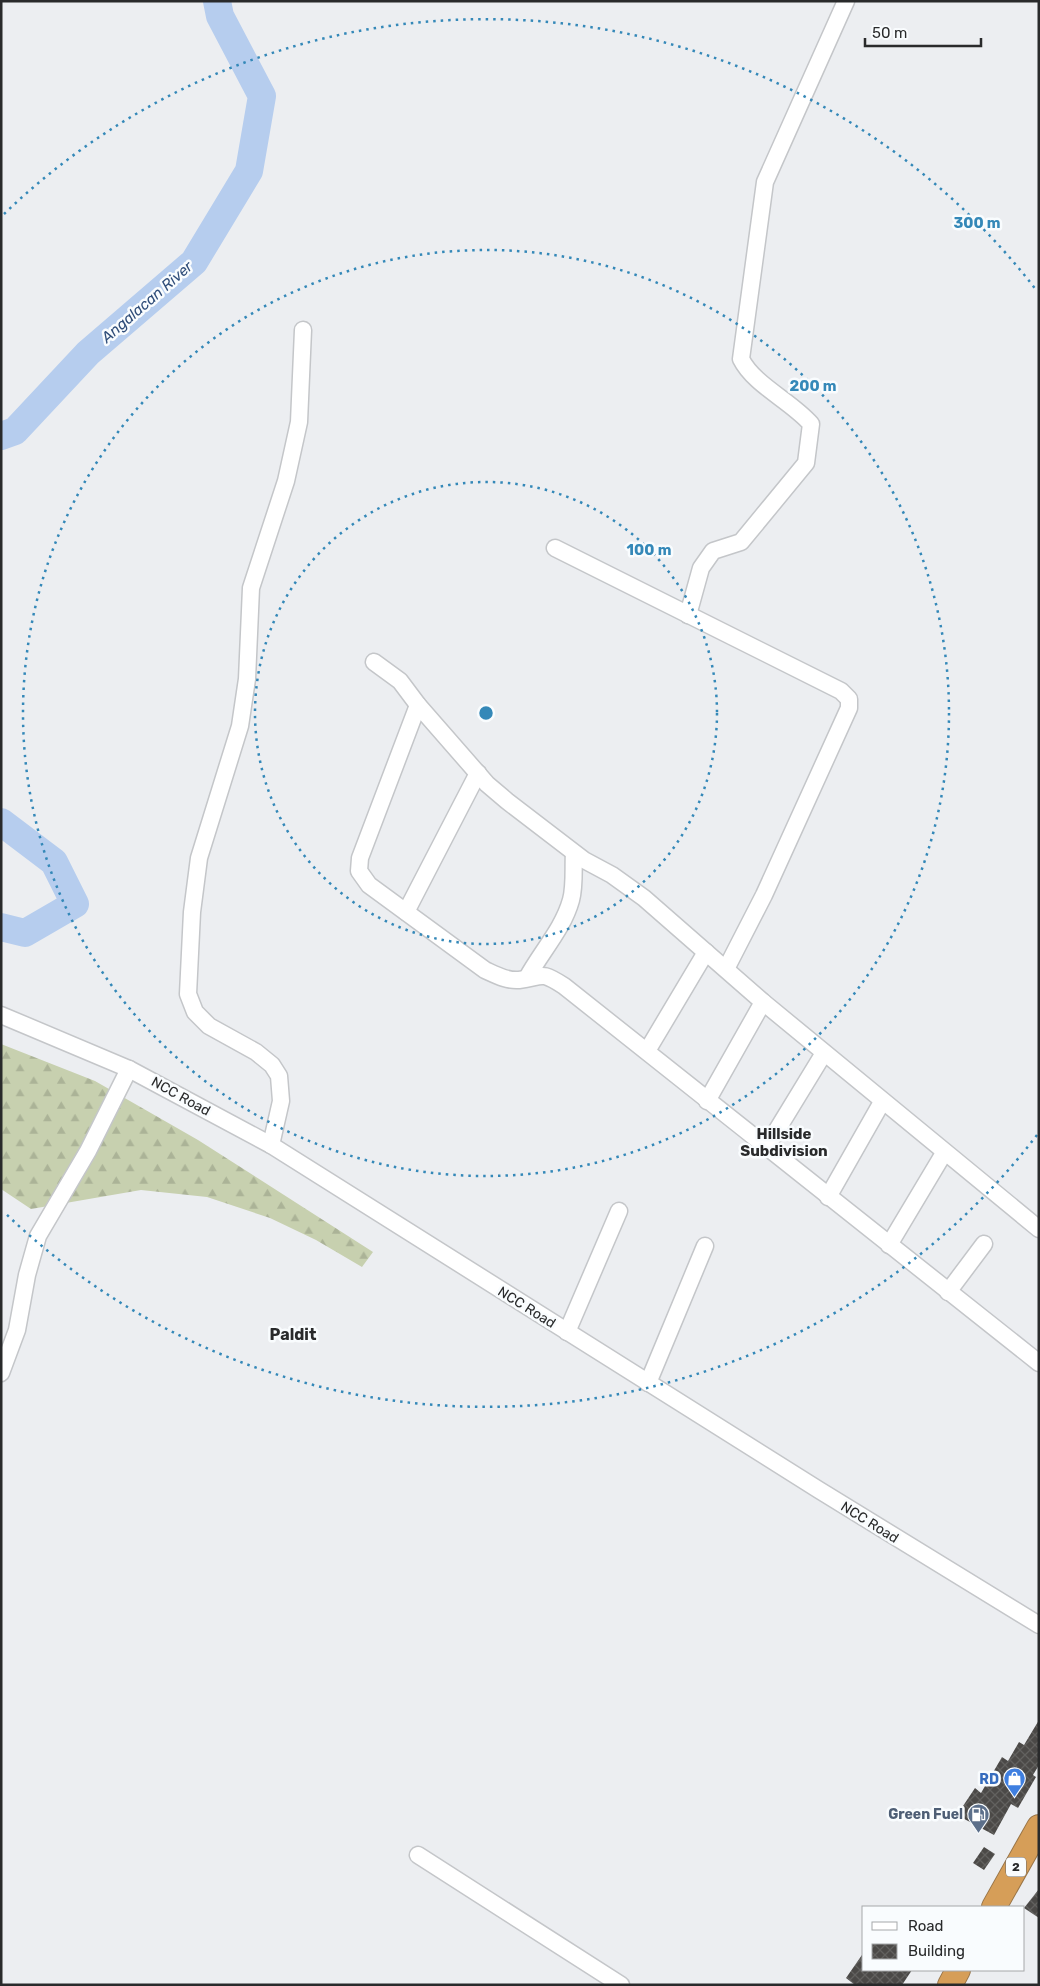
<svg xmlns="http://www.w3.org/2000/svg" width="1040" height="1986" viewBox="0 0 1040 1986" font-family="Rubik,sans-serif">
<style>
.forest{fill:url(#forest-firs)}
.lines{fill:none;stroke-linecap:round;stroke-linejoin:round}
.river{stroke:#b6cdee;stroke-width:28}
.building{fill:url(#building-cross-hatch)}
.minor-casing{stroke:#c4c6c9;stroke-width:19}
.highway-casing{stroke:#997548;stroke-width:26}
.minor{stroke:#fff;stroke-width:16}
.highway{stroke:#d69e58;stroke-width:24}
.ring{fill:none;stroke:#3488b8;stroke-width:2.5;stroke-dasharray:2.5 5}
.labels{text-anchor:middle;stroke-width:5;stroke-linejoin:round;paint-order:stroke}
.shield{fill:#f9fcfe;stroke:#67696a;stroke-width:1}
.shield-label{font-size:12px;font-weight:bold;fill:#292a2b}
.street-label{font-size:14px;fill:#292a2b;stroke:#f9fcfe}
.shop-label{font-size:14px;font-weight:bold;fill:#366cbe;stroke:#f9fcfe;text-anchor:end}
.service-label{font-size:14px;font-weight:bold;fill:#4e5e75;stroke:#f9fcfe;text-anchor:end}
.water-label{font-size:15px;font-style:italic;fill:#304e7a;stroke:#f9fcfe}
.neighbourhood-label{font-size:15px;font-weight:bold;fill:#292a2b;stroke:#f9fcfe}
.quarter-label{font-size:16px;font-weight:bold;fill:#292a2b;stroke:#f9fcfe}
.centre{fill:#3488b8;stroke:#f9fcfe;stroke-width:2.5}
.ring-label{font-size:15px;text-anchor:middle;font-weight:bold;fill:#3488b8;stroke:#f9fcfe;stroke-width:5;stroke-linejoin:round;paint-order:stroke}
</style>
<defs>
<pattern id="forest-firs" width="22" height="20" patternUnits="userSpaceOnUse" patternTransform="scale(1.25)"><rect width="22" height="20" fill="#c7d0af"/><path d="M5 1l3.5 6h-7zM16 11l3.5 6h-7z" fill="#abb397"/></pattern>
<pattern id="building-cross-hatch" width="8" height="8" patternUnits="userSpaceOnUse" patternTransform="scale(1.25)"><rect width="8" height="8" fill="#4b4947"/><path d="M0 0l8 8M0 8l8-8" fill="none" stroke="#62615f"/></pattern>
</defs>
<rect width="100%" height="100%" fill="#eceef1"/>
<path class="forest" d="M1 1044 95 1081 198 1140 373 1252 362 1267 316 1240 270 1218 207 1197 141 1190 31 1209 1 1189Z"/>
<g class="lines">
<g class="river">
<path d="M1 436 15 431 88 353 194 262 249 171 262 96 220 16 217 1"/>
<path d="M1 822 54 862 75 904 25 933 1 927"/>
</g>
</g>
<g class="building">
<path d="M1039 1720V1765L1033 1775 1036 1777 1018 1808 1011 1804 994 1835 957 1815 975 1788 981 1793 1002 1757 1008 1761 1019 1742 1024 1745Z"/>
<path d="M984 1847 995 1854 984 1870 973 1863Z"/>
<path d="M1039 1889V1918L1024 1908Z"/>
<path d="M864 1952V1970H912L902 1985H855L846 1978Z"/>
</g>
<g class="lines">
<defs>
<g id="minor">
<path d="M555 548 841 691 849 699V708L764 895 726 969"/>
<path d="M688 615 701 568 713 551 741 542 806 463 811 424C791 401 754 385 741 359L765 182 846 1"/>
<path d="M374 662 400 681 418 705 487 784 507 801 584 860 612 875 644 898 763 1002 1039 1229"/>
<path d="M418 705 360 858 359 871 369 885 485 970C496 975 507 981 519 980 544 977 539 970 564 986L1039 1363"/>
<path d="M406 912 478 773"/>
<path d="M527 978C541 952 563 929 571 900 575 886 573 867 574 853"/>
<path d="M1 1015 129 1069 271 1145 819 1490 1039 1625"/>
<path d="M647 1051 706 952"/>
<path d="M707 1101 763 1002"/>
<path d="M271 1145 281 1101 279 1076 272 1065 256 1052 209 1026 195 1012 188 994 192 912 199 858 240 726 247 679 251 588 286 481 299 422 303 330"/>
<path d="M766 1148 824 1053"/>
<path d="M828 1197 882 1102"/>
<path d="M889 1245 944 1153"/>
<path d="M948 1292 984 1244"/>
<path d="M567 1332 619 1211"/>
<path d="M1 1373 17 1330 27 1275 38 1236 88 1151 129 1069"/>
<path d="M648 1383 705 1246"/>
<path d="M418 1855 621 1985"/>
</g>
<g id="highway">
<path d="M994 1907 1039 1827"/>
<path d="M950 1985 958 1970"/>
</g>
</defs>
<use href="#minor" class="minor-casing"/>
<use href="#highway" class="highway-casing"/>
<use href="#minor" class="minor"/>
<use href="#highway" class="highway"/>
</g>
<g class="ring">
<circle cx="486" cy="713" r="231"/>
<circle cx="486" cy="713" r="463"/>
<path d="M1037 1135A694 694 0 0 1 4 1212M4 214A694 694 0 0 1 1037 291"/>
</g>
<defs>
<symbol id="shop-pin" viewBox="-11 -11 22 30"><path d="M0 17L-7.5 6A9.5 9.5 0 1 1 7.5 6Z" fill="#3f7fe0" stroke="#f9fcfe"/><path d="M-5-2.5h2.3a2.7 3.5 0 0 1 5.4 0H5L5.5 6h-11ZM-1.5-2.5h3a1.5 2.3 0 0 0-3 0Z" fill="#fff"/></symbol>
<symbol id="fuel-pin" viewBox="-11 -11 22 30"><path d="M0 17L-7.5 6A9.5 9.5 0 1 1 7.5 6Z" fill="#5c6f8a" stroke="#f9fcfe"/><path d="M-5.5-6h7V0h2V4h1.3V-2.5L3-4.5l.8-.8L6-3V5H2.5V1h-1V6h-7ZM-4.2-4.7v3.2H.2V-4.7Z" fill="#fff"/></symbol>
</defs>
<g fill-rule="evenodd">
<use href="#shop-pin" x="1002" y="1766" width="25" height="34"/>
<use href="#fuel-pin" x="966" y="1802" width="25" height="34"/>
</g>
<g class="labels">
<rect class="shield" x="1006" y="1857.5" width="20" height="19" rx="4"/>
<g class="shield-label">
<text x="1016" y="1871">2</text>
</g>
<g class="street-label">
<text transform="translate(181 1096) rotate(29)" y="5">NCC Road</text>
<text transform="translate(527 1307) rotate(32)" y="5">NCC Road</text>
<text transform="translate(870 1522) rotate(32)" y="5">NCC Road</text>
</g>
<g class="shop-label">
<text x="999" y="1784">RD</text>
</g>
<g class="service-label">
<text x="963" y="1819">Green Fuel</text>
</g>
<g class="water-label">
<text transform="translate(147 302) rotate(-41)" y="5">Angalacan River</text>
</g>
<g class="neighbourhood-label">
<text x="784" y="1139">Hillside<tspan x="784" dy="17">Subdivision</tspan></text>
</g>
<g class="quarter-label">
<text x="293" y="1340">Paldit</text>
</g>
</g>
<circle cx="486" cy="713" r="8" class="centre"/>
<g class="ring-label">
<text x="977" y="228">300 m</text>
<text x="813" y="391">200 m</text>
<text x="649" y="555">100 m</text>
</g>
<rect width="1040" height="1986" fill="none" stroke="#292a2b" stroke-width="5"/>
<rect x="862" y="1906" width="162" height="65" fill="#f9fcfe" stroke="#a6a8aa"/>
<rect x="872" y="1922" width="25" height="8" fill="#ffffff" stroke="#a6a8aa"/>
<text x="908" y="1931" font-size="15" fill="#292a2b">Road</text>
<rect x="872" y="1944" width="25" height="15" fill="url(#building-cross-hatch)" stroke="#a6a8aa"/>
<text x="908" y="1956" font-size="15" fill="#292a2b">Building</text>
<path d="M865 38v8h116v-8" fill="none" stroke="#292a2b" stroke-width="2.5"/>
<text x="872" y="38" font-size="15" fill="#292a2b" stroke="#f9fcfe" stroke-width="4" paint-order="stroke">50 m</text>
</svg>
